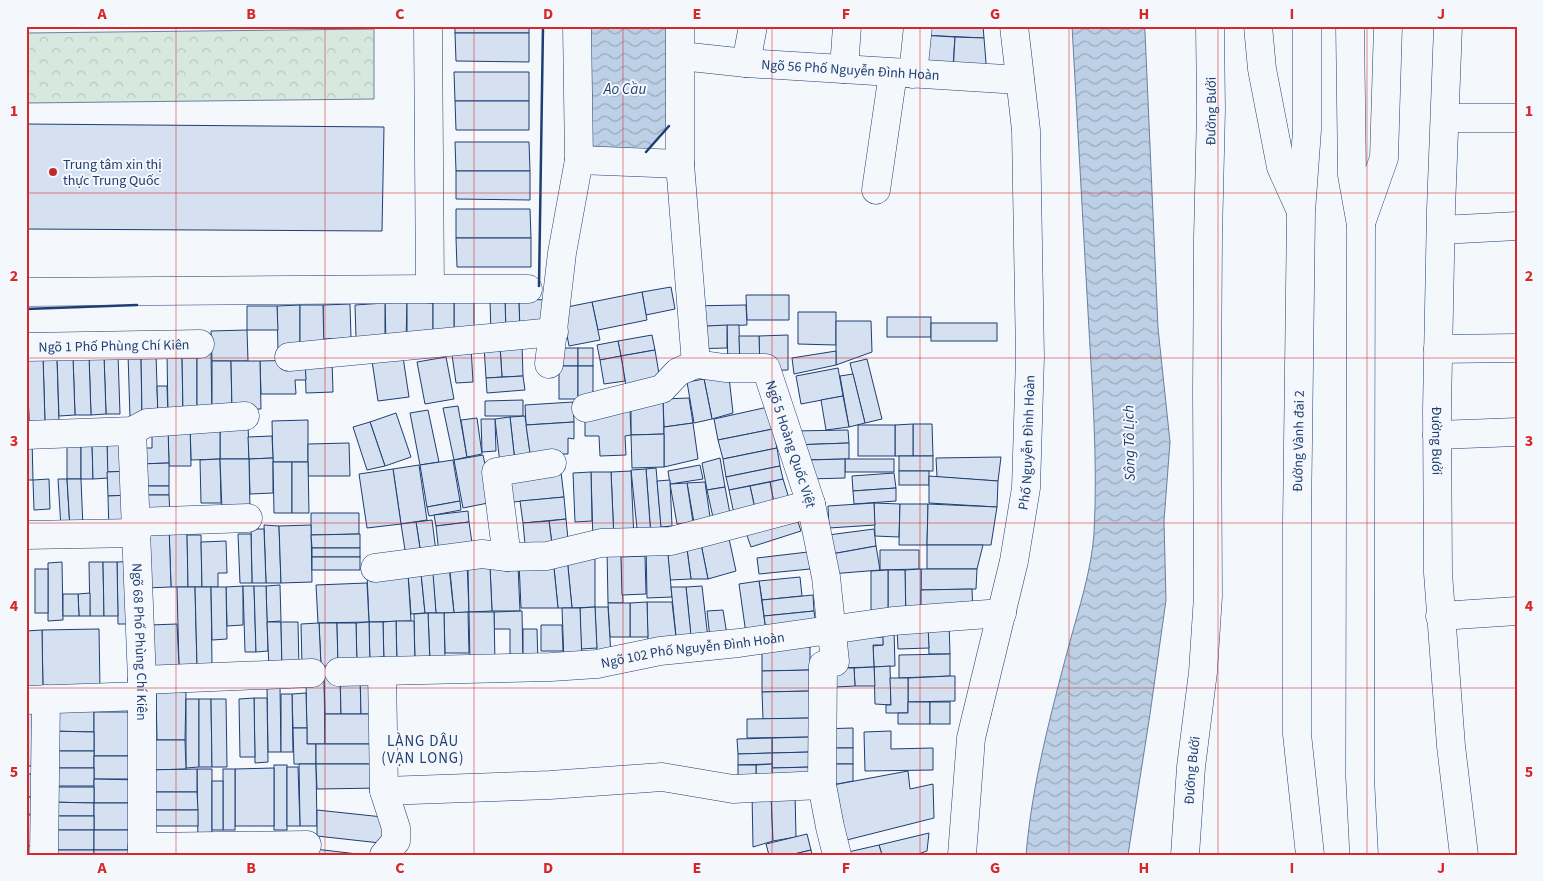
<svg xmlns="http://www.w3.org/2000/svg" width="1543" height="881" viewBox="0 0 1543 881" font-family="'Source Sans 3',sans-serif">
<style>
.forest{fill:url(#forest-crowns);stroke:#687fa3}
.water{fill:url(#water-waves);stroke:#687fa3}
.building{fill:#d5e0f0;stroke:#1d3f73}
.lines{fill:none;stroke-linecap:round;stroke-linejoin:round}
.minor-casing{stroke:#1d3f73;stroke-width:29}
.major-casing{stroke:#1d3f73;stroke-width:29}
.highway-casing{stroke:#1d3f73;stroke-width:29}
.minor{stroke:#f4f7fb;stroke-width:28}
.major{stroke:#f4f7fb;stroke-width:28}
.highway{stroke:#f4f7fb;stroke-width:28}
.wall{stroke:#1d3f73;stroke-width:2.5}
.grid{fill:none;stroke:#d62828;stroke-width:1;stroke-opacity:0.55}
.poi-dot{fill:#c62828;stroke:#f4f7fb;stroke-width:2}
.labels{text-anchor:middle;stroke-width:4;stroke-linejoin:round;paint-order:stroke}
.street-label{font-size:14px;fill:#1d3f73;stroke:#f4f7fb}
.poi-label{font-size:14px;fill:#1d3f73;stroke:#f4f7fb;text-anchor:start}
.water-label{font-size:15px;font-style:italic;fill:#1d3f73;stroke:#f4f7fb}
.neighbourhood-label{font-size:15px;letter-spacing:1px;fill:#1d3f73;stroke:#f4f7fb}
.neatline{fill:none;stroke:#d62828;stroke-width:2}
.grid-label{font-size:16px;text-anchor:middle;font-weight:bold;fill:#d62828}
</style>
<defs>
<pattern id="forest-crowns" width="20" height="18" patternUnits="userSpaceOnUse" patternTransform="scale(1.25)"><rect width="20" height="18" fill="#d7e8df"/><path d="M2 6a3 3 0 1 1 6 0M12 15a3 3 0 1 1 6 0" fill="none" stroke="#b8c8c3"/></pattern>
<pattern id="water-waves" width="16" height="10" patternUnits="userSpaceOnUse" patternTransform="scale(1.25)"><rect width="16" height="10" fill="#bed0e5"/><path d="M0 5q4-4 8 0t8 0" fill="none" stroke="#9aaabe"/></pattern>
</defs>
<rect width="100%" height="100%" fill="#f4f7fb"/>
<path class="forest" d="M374 29V99L26 103V33Z"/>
<g class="water">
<path d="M582 26H667L669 127 646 152 596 151 583 136Z"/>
<path d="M1072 26H1144L1145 32 1158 328 1170 442 1164 521 1166 600 1150 714 1128 855H1026C1032 784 1051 713 1069 645 1079 608 1091 572 1094 534 1098 460 1092 386 1088 312 1083 217 1077 121 1072 26Z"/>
</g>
<g class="building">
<rect x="455" y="26" width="74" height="7"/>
<path d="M919 26H983L984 38 919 35Z"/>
<path d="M455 33H529V62L456 61Z"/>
<path d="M919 35 955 37 953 66 917 63Z"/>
<path d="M955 37 984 38 987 75 953 73Z"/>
<path d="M454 72H529V101H455Z"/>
<path d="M455 101H529V130H456Z"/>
<path d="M26 124 384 127 382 231 26 229Z"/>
<path d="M455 142H529L530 171H456Z"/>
<path d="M456 171H530V200L456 199Z"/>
<path d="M456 209H530L531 238H456Z"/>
<path d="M456 238H531V267H457Z"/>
<path d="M671 287 675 309 646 315 642 292Z"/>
<path d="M642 292 647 320 598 330 592 302Z"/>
<path d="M746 295H789V320H747Z"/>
<path d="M519 299 520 332 506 333 505 300Z"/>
<path d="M519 299 548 300 540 332H520Z"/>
<path d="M490 300H505L506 333 491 335Z"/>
<path d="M474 301V337L454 338V302Z"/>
<path d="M407 302 406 342 386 343 385 303Z"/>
<path d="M407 302H433V340L407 341Z"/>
<path d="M433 302H454V338L433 340Z"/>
<path d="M592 302 600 340 569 346 562 308Z"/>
<path d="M385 303V338H356L355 305Z"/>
<path d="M350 304 351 338 323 339V305Z"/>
<path d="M300 305V349L278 350 277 306Z"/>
<path d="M300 305H323L324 349H300Z"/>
<path d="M746 305 747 325 687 327V306Z"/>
<path d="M247 306H277L278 330H247Z"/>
<path d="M798 312H836V345L798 344Z"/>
<rect x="887" y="317" width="44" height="20"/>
<path d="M836 321H871L872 352 836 365Z"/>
<rect x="931" y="323" width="66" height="18"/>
<path d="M727 325H739L740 369H728Z"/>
<path d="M727 325V348L687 349V327Z"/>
<path d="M247 330 248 361H212L211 331Z"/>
<path d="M652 335 655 350 621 356 618 341Z"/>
<path d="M788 335V370L760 371 759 336Z"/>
<path d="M739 336H759L760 369H740Z"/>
<path d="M618 341 621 356 600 360 597 345Z"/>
<path d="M522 345 523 376 502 377 500 346Z"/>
<path d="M500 346 502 377 486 378 484 347Z"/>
<path d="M471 347 473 382 456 383 451 348Z"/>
<rect x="559" y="348" width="19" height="18"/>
<rect x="578" y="348" width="15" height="18"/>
<path d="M655 350 661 386 627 392 621 356Z"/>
<path d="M836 351V365L794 374 792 358Z"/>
<path d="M167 353H182L183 417H168Z"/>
<path d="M182 353H197V414H183Z"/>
<path d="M197 353H211L212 414H197Z"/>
<path d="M128 354H141L142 418H130Z"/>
<path d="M141 354H156L158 418H142Z"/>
<path d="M118 355 120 414H106L104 356Z"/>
<path d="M89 356H104L106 414 91 415Z"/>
<path d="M89 356 91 415H75L73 357Z"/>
<path d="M621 356 625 381 604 384 600 360Z"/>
<path d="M43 357H57L59 423H45Z"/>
<path d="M43 357 45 423H29L27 358Z"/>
<path d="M57 357H73L75 415 59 416Z"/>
<path d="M403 357 409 397 378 401 372 361Z"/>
<path d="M446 357 454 399 425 404 417 362Z"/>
<path d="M26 358H27L29 423H26Z"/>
<path d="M332 359 333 392 306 393 305 360Z"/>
<path d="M867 359 882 419 865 423 850 363Z"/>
<path d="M305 360 306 380H295L296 394H261L260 361Z"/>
<path d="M212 361H231L232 413 212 414Z"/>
<path d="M231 361H260L261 409 232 410Z"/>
<rect x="559" y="366" width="19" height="33"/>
<rect x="578" y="366" width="15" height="33"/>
<path d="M838 368 843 396 801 404 796 376Z"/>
<path d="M853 374 865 423 849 427 840 376Z"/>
<path d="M523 376 525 390 487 393 486 378Z"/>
<path d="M729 377 733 413 712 419 704 379Z"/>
<path d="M704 379 712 419 694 423 687 382Z"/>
<path d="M157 386H167L168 417 158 418Z"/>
<path d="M843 396 849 427 826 430 821 400Z"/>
<path d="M689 398 693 423 664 427 663 399Z"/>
<path d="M631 399H663L664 434 631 435Z"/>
<path d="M523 400V416H485V401Z"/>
<path d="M573 402 574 422 526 425 525 405Z"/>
<path d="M458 406 467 457 454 460 443 408Z"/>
<path d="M768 407 773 429 718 440 714 419Z"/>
<path d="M630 409 631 435 625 436 626 455 600 456 599 436H585V419Z"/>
<path d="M428 410 439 462 420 465 410 413Z"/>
<path d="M396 413 411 457 385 466 370 422Z"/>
<path d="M525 416 531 460 515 462 510 417Z"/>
<path d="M510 417 515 462 500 464 495 419Z"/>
<path d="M477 418 482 454 467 457 461 420Z"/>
<path d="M481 419H495L496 451 482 452Z"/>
<path d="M308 420V462H273L272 421Z"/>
<path d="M220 422H248L249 459H220Z"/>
<path d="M220 422V459L191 460 190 423Z"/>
<path d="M370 422 385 466 367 470 353 427Z"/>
<path d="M574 422V439L568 438V454H547L531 460 526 425Z"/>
<path d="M168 423H190L191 466H169Z"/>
<path d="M693 423 698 459 664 467V427Z"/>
<path d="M913 424H932L933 456H913Z"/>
<path d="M913 424V456H895V425Z"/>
<rect x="858" y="425" width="37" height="31"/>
<path d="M152 427H168L169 463 139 464V448H152Z"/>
<path d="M773 429 777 448 723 459 718 440Z"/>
<path d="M848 430 849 443 793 445V431Z"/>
<path d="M664 434V467L632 468 631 435Z"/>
<path d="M107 436H128L130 471 107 472Z"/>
<path d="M272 436 273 458 249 459 248 437Z"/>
<path d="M26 439H32L33 480H26Z"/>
<rect x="67" y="443" width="14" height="36"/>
<path d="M81 443H92L93 479H81Z"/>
<path d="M92 443H107L108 478 93 479Z"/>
<path d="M349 443 350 476H308V444Z"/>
<path d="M849 443V459L794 460 793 445Z"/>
<path d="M777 448 780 466 726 477 723 459Z"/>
<path d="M483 455 493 502 463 508 454 460Z"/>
<rect x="899" y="456" width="34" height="15"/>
<path d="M1001 457 998 481 937 477 936 458Z"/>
<path d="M273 458V493L250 494 249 459Z"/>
<path d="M720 458 725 487 707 490 702 463Z"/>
<path d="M220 459 221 503H201L200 460Z"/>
<path d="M220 459H249L250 511H222Z"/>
<rect x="845" y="459" width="49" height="13"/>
<path d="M845 459V478L808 479V460Z"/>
<path d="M453 460 460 501 427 507 420 465Z"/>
<path d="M273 462H292V513H274Z"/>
<path d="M292 462H308L309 513H292Z"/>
<path d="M169 463V486H139V464Z"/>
<path d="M419 465 427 520 401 524 393 469Z"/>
<path d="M700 465 703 479 670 484 668 471Z"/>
<path d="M780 466 783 479 729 490 726 477Z"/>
<path d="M656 468 662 536 651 537 646 469Z"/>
<path d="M393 469 401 524 367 528 359 474Z"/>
<path d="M646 469 651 537 638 538 631 470Z"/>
<path d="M130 471V495L108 496 107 472Z"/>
<path d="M631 471 634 539 614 540 611 472Z"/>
<rect x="899" y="471" width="30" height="14"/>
<path d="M561 472 564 497 503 503 500 478Z"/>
<path d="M591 472H611L614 540 593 541Z"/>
<path d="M591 472 592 521 575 522 573 473Z"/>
<path d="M894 473 896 488 853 491 852 476Z"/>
<path d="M929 476 998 481 997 507 929 503Z"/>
<path d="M49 479 50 509 34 510 33 480Z"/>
<path d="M58 479H67L70 528H61Z"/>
<path d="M67 479H81L83 528H70Z"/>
<path d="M783 479 791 505 775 509 770 482Z"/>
<path d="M670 480 672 526 661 527 657 481Z"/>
<path d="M705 482 711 524 695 528 687 483Z"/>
<path d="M770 482 775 509 756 513 750 486Z"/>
<path d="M687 483 693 522 677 524 670 484Z"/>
<path d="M139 486H169V495H140Z"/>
<path d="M750 486 756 513 735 519 729 490Z"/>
<path d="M725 487 731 519 714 522 707 490Z"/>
<path d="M896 488V501L854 504 853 491Z"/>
<path d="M130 495 131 532H109L108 496Z"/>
<path d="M140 495H169L170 516 140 517Z"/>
<path d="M564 497 566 519 523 523 520 501Z"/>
<path d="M460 501 461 510 429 516 427 507Z"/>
<path d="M874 503 900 504 899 537 875 536Z"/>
<path d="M874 503 875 525 829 528 828 506Z"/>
<path d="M900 504H928L927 545H899Z"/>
<path d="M928 504 997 507 991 545H927Z"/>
<path d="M468 511 469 522 436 526 434 515Z"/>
<path d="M311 513H359V534L311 535Z"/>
<path d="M795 513 801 531 751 547 745 530Z"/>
<path d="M566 519 569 549 553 552 549 521Z"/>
<path d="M432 520 437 559 422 561 416 522Z"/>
<path d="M549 521 553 552 526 555 523 523Z"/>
<path d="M416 522 422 561 407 563 401 524Z"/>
<path d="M469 522 473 550 439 554 436 526Z"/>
<path d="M264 525 279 526 281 583H266Z"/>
<path d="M311 525 312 582 281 583 279 526Z"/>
<path d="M169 526H187L188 587H171Z"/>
<path d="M169 526 171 587 144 588 143 527Z"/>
<path d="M251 529H264L266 583H252Z"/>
<path d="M874 529 876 546 815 557 813 537Z"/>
<path d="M238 534H251L252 583H240Z"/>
<path d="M360 534V548H312L311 535Z"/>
<path d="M728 534 736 571 708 579 700 539Z"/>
<path d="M187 535H201L202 587H188Z"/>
<path d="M700 539 708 579H691L686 542Z"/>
<path d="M226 541 227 573H218V587H202L201 542Z"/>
<path d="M686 542 691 579 670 580 667 544Z"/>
<path d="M646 544H667L672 597 647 598Z"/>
<path d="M927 545H983L977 569H927Z"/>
<path d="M876 546 880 570 818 575 815 557Z"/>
<rect x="312" y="548" width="48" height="9"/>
<path d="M607 550H621L623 603H608Z"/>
<path d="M880 550H919V569L880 570Z"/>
<path d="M808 552 810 569 759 574 757 558Z"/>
<path d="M595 554V607L572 608 567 557Z"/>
<path d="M645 556 646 594 622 595 621 557Z"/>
<rect x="312" y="557" width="48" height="13"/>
<path d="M567 557 572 608H558L553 558Z"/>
<path d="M553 558 558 608H521L519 562Z"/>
<path d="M134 561 135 624H118L117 562Z"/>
<path d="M449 561H467L469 612 454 613Z"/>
<path d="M62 562 63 620 48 621V563Z"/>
<path d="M89 562H103L104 616H90Z"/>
<path d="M103 562H117L118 616H104Z"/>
<path d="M518 566 520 611H492L490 567Z"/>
<path d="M432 567H449L454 613H436Z"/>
<path d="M490 567 492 611 469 612 468 569Z"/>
<rect x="35" y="569" width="13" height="44"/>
<path d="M921 569H977L976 589 921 590Z"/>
<path d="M921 569V623H906L905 570Z"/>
<path d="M888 570H905L906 623H888Z"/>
<path d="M888 570V628H871V571Z"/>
<path d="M421 573 425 613 411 614 408 574Z"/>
<path d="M421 573H433L436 613H425Z"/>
<path d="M367 574H408L411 621 369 622Z"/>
<path d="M800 577 802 596 762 600 759 581Z"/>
<path d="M759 581 767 638 747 641 739 584Z"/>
<path d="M367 583 369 622 318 623 316 585Z"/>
<path d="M280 585 281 621 267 622 266 586Z"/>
<path d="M243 586V625L227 626 226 587Z"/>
<path d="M243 586H254L256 652H245Z"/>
<path d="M254 586H266L268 651 256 652Z"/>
<path d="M702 586 709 647 692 648 686 587Z"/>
<path d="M177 587H195L197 666H179Z"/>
<path d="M195 587H211L212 665 197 666Z"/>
<path d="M211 587H226L227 639 212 640Z"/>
<path d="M671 587H686L692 645 677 646Z"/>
<path d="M972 589 973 614 921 615V590Z"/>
<path d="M90 593V616H79L78 594Z"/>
<path d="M63 594H78L79 616H63Z"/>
<path d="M813 595 814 611 764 616 762 600Z"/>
<path d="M647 602H672L677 646H648Z"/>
<path d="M647 602 648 637H630V603Z"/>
<path d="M608 603H630V637H610Z"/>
<path d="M595 607H608L611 655 597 654Z"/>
<path d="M595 607 597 648 581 649 580 608Z"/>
<path d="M562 608H580L582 661 564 662Z"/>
<path d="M723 610 729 647H711L707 611Z"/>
<path d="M522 611 523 664H510V629H494V612Z"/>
<path d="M814 611 816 625 766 630 764 616Z"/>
<path d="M468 612 469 653H445L444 613Z"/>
<path d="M469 612H494L495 663 470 664Z"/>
<path d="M428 613H444L445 661H430Z"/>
<path d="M428 613 430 664H415L414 614Z"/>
<path d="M396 621H414L415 664 397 665Z"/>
<path d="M396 621 397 665H384L383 622Z"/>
<path d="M267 622H281L282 670 269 669Z"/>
<path d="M281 622H298L299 669 282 670Z"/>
<path d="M369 622H383L384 665 370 666Z"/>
<path d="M369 622 370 666H357L356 623Z"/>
<path d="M319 623H337L338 666H321Z"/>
<path d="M319 623 321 666H302L301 624Z"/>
<path d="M337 623H356L357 666H338Z"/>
<path d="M949 623 950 654H929L928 626Z"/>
<path d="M177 624 179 666H151L150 625Z"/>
<path d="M541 625H562L563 651H541Z"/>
<path d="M928 626 929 648 898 649 897 627Z"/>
<path d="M99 629 100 690 43 691 42 630Z"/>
<path d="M523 629H537L538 664H523Z"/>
<path d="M42 630 43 691 26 692V631Z"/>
<path d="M894 630 895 666 874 667 873 646 883 645 882 631Z"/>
<path d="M883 637V645H873L874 667 835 668 834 639Z"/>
<path d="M810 647V670L762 671V648Z"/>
<path d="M950 654V676L899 678V655Z"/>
<path d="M890 666 891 705 875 704 874 667Z"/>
<path d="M874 667 875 686H855L854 668Z"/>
<path d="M835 668H854L855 686 836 687Z"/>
<path d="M810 670 811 691 762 692V671Z"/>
<path d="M306 674H324L325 744H307Z"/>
<path d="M324 674H340L341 714H325Z"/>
<path d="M340 674H360L361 714H341Z"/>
<path d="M360 674H379L380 714H361Z"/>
<path d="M950 676H955V701L908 702V678Z"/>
<path d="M890 678H908V713H886V705H891Z"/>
<path d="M267 686H280L281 752H268Z"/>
<path d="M811 691V718L763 719 762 692Z"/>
<path d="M156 692H186L185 740H157Z"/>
<path d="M306 693 307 728H293L292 694Z"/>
<path d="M281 694H292L293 752H281Z"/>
<path d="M254 698H267L268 762 255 763Z"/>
<path d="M254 698 255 757H240L239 699Z"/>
<path d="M186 699H199V767L186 768Z"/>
<path d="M199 699H211L212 767H199Z"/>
<path d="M211 699H226L227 767H212Z"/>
<path d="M908 702H930V724H898V713H908Z"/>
<rect x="930" y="702" width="20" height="22"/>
<path d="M49 706 94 707V732L49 731Z"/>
<rect x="26" y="710" width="16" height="56"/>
<path d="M94 712H140L139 756H94Z"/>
<rect x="325" y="714" width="55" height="30"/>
<path d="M811 718V737L747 738V719Z"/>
<path d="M293 728H307V744H316V764H294Z"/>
<path d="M853 728V748H818L819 729Z"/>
<path d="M49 731 94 732V751H49Z"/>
<path d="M891 731V749L933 748V770L865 771 864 732Z"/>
<path d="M811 737V752L772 753V738Z"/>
<path d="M772 738V753L738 754 737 739Z"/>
<path d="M152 740H185L186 769 152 770Z"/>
<path d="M316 744H380L382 764H316Z"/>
<rect x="818" y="748" width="35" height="16"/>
<rect x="49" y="751" width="45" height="17"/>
<path d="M811 752 812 767 772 768V753Z"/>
<path d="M772 753V764L738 765V754Z"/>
<rect x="94" y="756" width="45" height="23"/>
<path d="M299 764H316L317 826H300Z"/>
<path d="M316 764H382V788L317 789Z"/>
<path d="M772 764 773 786H756V765Z"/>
<path d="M818 764H853V781L817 788Z"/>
<rect x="274" y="765" width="13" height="65"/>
<path d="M738 765H756V786L738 787Z"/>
<path d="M287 767H298L300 826H287Z"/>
<path d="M812 767V785L773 786 772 768Z"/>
<rect x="49" y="768" width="45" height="18"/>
<path d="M274 768V826H235V769Z"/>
<path d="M197 769H212V843H198Z"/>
<path d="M197 769V792H143V770Z"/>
<rect x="223" y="769" width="12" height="61"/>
<path d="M908 771 910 789 933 784 934 818 831 844 817 788Z"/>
<rect x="26" y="774" width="9" height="23"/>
<path d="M94 779 140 780 139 803H94Z"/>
<rect x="212" y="781" width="11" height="49"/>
<path d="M49 787H94V803L49 802Z"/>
<path d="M147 792H197L198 810H147Z"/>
<path d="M752 793H771L773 841 753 847Z"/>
<path d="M771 793H795L796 837 773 841Z"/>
<rect x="26" y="797" width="9" height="17"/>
<path d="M49 802 94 803V816H49Z"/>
<rect x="94" y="803" width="45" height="27"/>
<rect x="151" y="810" width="47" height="16"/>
<path d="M317 810 392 818 389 844 317 836Z"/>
<rect x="26" y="815" width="5" height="31"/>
<rect x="49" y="816" width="45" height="14"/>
<path d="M49 830H94V850H48Z"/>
<rect x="94" y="830" width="45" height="20"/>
<path d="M929 833 927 851 915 855H882L879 845Z"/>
<path d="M807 834 811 850 790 855H769L766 844Z"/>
<path d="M879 845 882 855H835Z"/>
<path d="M315 849 366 855H315Z"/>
<rect x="48" y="850" width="46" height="5"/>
<rect x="94" y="850" width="45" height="5"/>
<path d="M811 850 812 855H790Z"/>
</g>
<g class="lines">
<defs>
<g id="minor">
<path d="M428 26 430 289"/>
<path d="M577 26 579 160"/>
<path id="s1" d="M680 26V164L696 364 725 368H766L811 504 826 577 835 662 823 665 822 785 830 827 837 855"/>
<path id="s2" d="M681 56 746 63 1020 80"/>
<path d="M746 63 753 26"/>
<path d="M844 69 847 26"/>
<path d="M913 74 918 26"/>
<path d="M1445 118H1517"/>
<path d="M876 190 893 73"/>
<path d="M1441 230 1517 226"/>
<path d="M26 292 430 289H528"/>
<path id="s3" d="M26 347 200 344"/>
<path d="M1438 349 1517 348"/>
<path d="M289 357 554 332"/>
<path d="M549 364 562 253 579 160 680 164"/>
<path d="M586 408 662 389 678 372 696 364"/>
<path id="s4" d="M132 431 142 680V855"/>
<path d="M26 435 132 431 147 423 245 416"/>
<path d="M1437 435 1517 432"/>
<path d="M136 522 248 518"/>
<path d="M26 535 137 533"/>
<path d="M507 557 496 472 552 463"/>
<path d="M375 568 482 554 507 557 547 556 601 543 671 541 811 504"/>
<path d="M1440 616 1517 611"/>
<path d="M382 671 384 791 396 828V841L384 855"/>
<path id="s5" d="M339 672 551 667 597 664 660 651 739 643 893 621 1002 613"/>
<path d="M142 680 312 673"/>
<path d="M26 700 142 696"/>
<path d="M384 791 550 785 662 777 733 789 822 785"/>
<path d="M142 847 307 845"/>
<path d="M44 855 46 699"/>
</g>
<g id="major">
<path id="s6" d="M1448 26 1441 209 1437 409 1438 573 1451 746 1464 855"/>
<path id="s7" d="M962 855 971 738 1014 561 1026 488 1030 357 1026 130 1014 26"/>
<path id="s8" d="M1185 855 1191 767 1203 672 1208 596 1207 392 1208 237 1211 110 1210 26"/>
</g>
<g id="highway">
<path d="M1258 26 1262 69 1281 167 1300 209"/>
<path d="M1307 26V130L1301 212 1297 521V734L1310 855"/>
<path d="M1350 26 1352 175 1361 225 1360 777 1364 855"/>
<path d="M1361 223 1384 158 1388 26"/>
</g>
</defs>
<use href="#minor" class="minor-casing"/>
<use href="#major" class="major-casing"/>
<use href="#highway" class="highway-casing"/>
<use href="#minor" class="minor"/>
<use href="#major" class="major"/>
<use href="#highway" class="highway"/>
<g class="wall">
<path d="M646 152 669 126"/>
<path d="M539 286 543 26"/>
<path d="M26 309 137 305"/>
</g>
</g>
<path class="grid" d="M176 26V855M325 26V855M474 26V855M623 26V855M772 26V855M920 26V855M1069 26V855M1218 26V855M1367 26V855M26 193H1517M26 358H1517M26 523H1517M26 688H1517"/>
<circle class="poi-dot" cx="53" cy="172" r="5"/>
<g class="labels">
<g class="street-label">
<text dy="5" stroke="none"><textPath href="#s2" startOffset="170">Ngõ 56 Phố Nguyễn Đình Hoàn</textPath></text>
<text dy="5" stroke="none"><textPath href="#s8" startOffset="745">Đường Bưởi</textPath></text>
<text dy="5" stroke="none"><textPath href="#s3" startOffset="88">Ngõ 1 Phố Phùng Chí Kiên</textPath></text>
<text transform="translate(1298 441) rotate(-89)" y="5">Đường Vành đai 2</text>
<text dy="5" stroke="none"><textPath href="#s6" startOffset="415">Đường Bưởi</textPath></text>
<text dy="5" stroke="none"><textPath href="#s1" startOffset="489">Ngõ 5 Hoàng Quốc Việt</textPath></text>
<text dy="5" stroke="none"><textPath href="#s7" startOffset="419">Phố Nguyễn Đình Hoàn</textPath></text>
<text dy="5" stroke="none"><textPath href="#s4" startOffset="211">Ngõ 68 Phố Phùng Chí Kiên</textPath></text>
<text dy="5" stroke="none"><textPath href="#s5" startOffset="355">Ngõ 102 Phố Nguyễn Đình Hoàn</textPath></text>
<text dy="5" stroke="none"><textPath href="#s8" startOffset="85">Đường Bưởi</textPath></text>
</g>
<g class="poi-label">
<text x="63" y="169">Trung tâm xin thị<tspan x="63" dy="16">thực Trung Quốc</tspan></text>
</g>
<g class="water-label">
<text x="625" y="94">Ao Cầu</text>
<text transform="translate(1129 443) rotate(-91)" y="5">Sông Tô Lịch</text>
</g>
<g class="neighbourhood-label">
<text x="423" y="746">LÀNG DÂU<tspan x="423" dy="17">(VẠN LONG)</tspan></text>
</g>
</g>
<rect width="1543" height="881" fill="none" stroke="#f4f7fb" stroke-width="55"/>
<rect x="28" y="28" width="1488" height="826" class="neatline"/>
<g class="grid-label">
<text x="102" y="19">A</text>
<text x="251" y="19">B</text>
<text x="400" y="19">C</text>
<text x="548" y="19">D</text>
<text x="697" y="19">E</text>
<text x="846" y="19">F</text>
<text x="995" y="19">G</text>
<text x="1144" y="19">H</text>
<text x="1292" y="19">I</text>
<text x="1441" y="19">J</text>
<text x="14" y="116">1</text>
<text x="1529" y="116">1</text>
<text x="14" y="281">2</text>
<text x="1529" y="281">2</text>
<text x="14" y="446">3</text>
<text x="1529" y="446">3</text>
<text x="14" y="611">4</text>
<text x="1529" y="611">4</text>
<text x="14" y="777">5</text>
<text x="1529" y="777">5</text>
<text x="102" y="873">A</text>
<text x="251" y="873">B</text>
<text x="400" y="873">C</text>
<text x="548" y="873">D</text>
<text x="697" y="873">E</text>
<text x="846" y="873">F</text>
<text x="995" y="873">G</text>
<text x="1144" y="873">H</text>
<text x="1292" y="873">I</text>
<text x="1441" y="873">J</text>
</g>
</svg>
